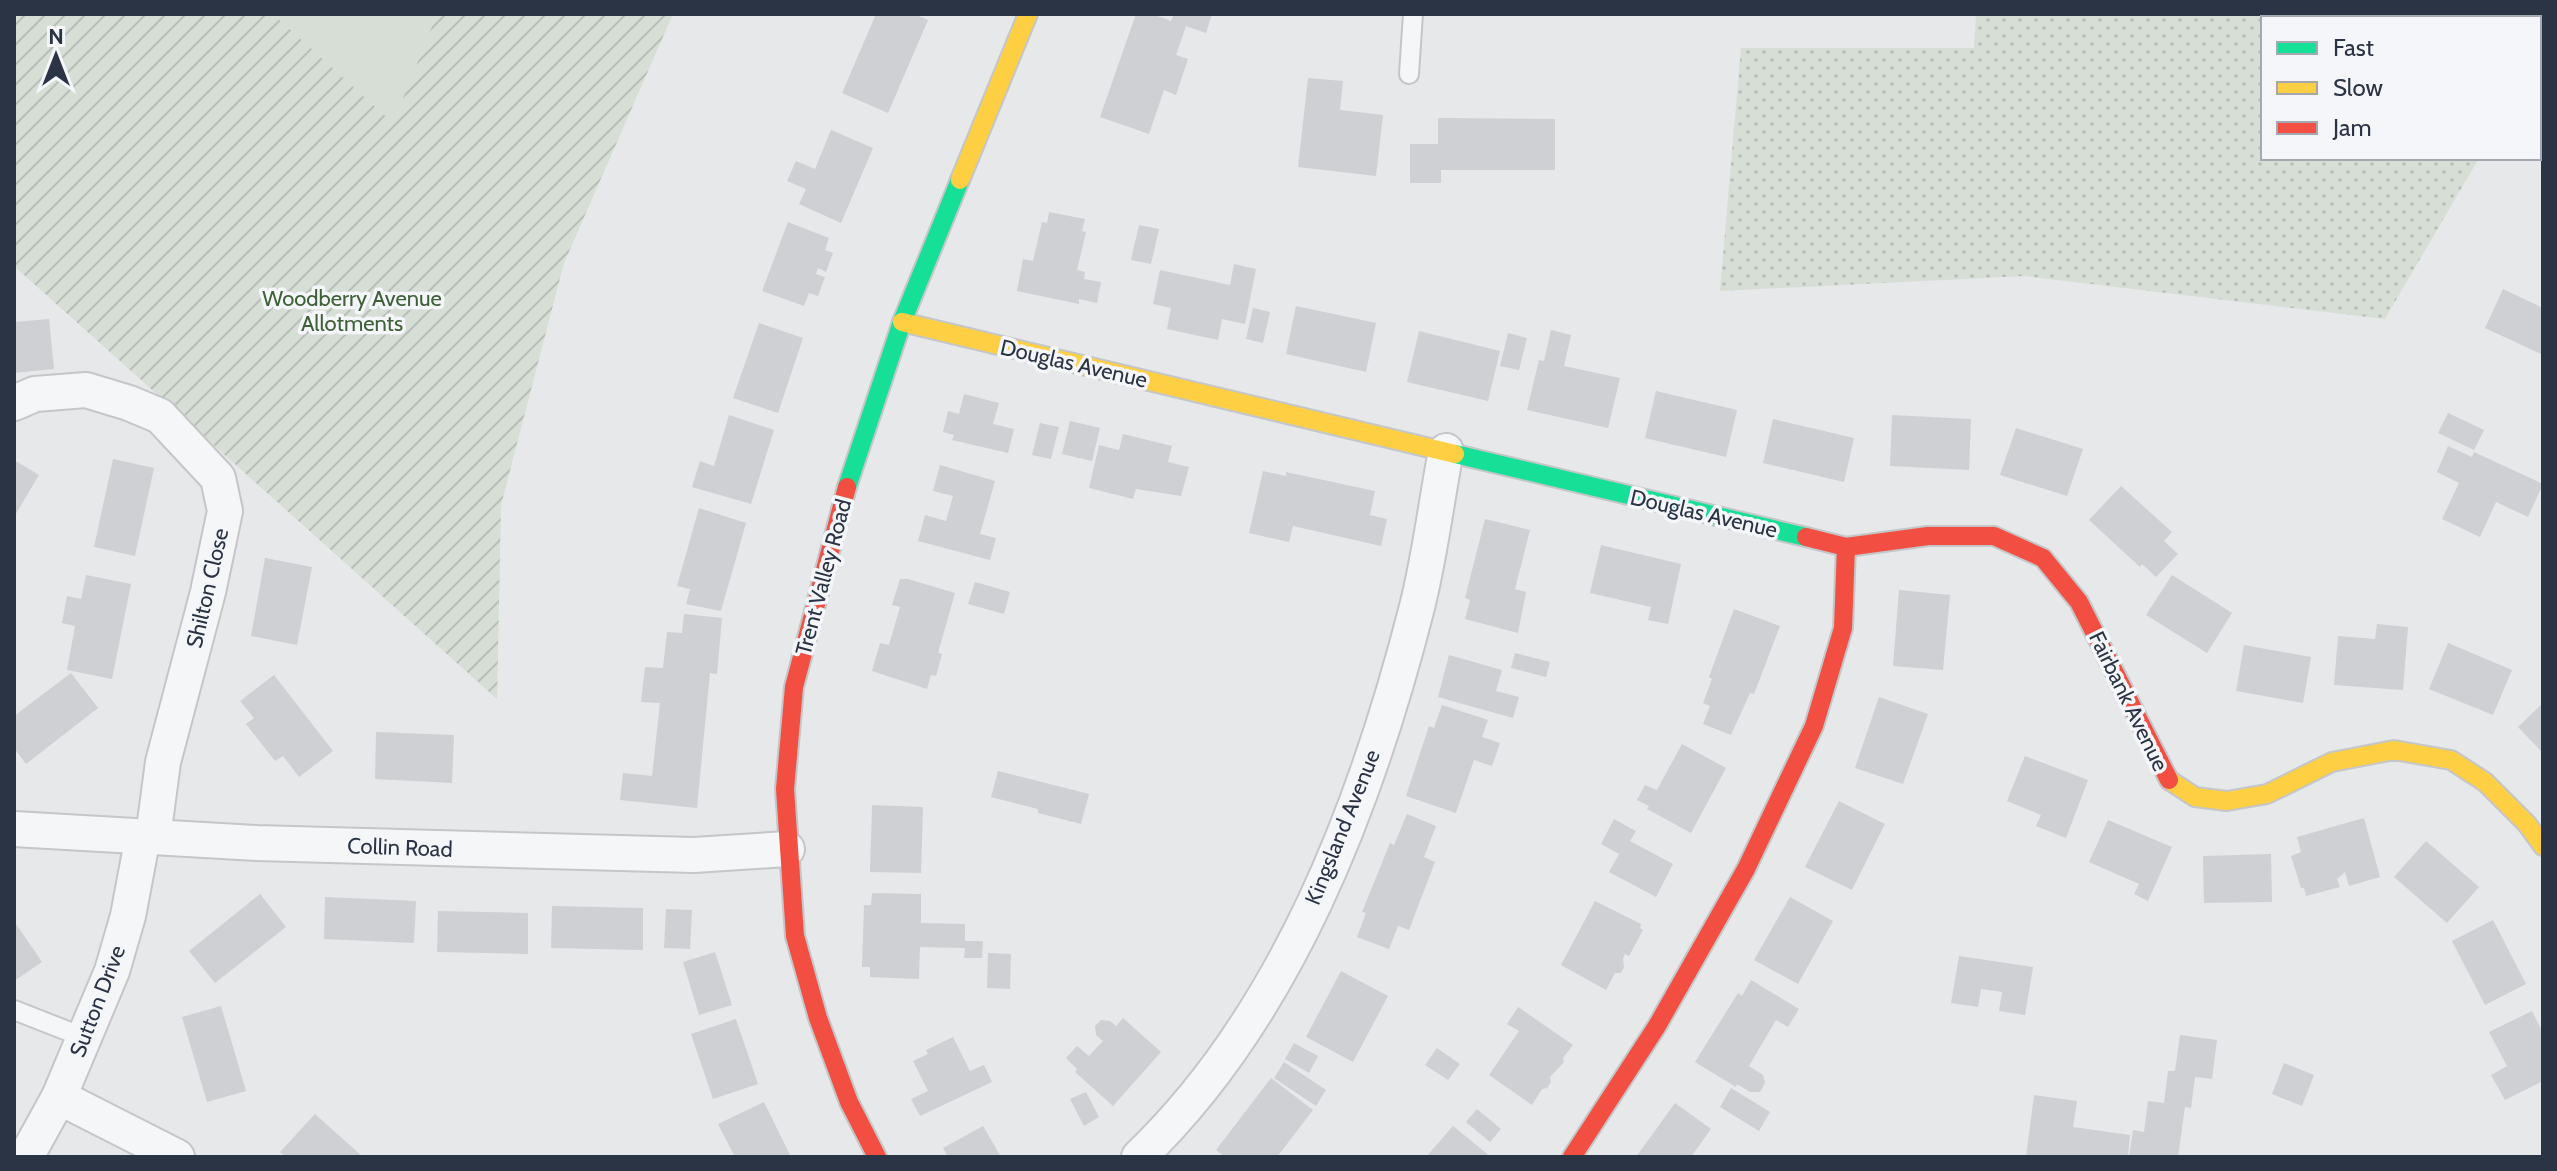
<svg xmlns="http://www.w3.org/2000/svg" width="2557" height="1171" viewBox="0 0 2557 1171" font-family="Cabin,sans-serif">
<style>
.grass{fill:#d6ded6}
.park{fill:url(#park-dots)}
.garden{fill:url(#garden-furrows)}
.building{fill:#ced0d3}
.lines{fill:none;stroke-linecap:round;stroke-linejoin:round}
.lane-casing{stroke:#c4c6c8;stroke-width:22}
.street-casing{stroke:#c4c6c8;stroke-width:38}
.fast-casing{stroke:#c4c6c8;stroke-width:22}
.slow-casing{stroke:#c4c6c8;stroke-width:22}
.jam-casing{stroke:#c4c6c8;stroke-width:22}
.lane{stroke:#f5f6f7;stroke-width:18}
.street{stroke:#f5f6f7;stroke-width:34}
.fast{stroke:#16e098;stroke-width:18}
.slow{stroke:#ffcf43;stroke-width:18}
.jam{stroke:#f24e42;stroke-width:18}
.labels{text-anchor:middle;stroke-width:7;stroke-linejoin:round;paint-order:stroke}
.park-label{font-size:22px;fill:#3f6138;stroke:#f4f6f9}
.street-label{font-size:22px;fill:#2b3445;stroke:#f4f6f9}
</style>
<defs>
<pattern id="park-dots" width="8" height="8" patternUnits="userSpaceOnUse" patternTransform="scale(2)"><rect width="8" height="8" fill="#d6ded6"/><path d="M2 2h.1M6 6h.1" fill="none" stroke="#b8bfb9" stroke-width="1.8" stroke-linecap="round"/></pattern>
<pattern id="garden-furrows" width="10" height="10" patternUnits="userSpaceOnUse" patternTransform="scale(2)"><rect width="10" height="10" fill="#d6ded6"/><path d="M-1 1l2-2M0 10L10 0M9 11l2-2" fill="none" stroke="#b8bfb9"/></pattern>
</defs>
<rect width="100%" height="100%" fill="#e6e8ea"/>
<path class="grass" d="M273 14H437L393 123Z"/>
<path class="park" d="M1976 14H2458L2467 18H2263V158H2479L2385 319 2024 276 1720 291 1741 48H1974Z"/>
<path class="garden" d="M14 14H273L393 123 437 14H673L564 263 501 505 497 699 14 266Z"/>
<g class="building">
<path d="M876 14H914L928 20 888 113 842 93Z"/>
<path d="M1136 14H1152L1171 21 1174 14H1212L1206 33 1186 26 1176 55 1188 59 1176 95 1164 90 1149 134 1100 117Z"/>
<path d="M1308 78 1343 81 1340 110 1383 115 1376 176 1298 167Z"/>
<path d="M1438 118 1555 119V170H1441V183H1410V144H1438Z"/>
<path d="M831 130 873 148 841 223 799 204 806 189 787 181 796 161 815 169Z"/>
<path d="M1049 212 1085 219 1082 231 1086 232 1077 270 1085 272 1084 279 1101 282 1097 303 1079 299V304L1017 291 1023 259 1033 261 1042 222 1047 223Z"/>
<path d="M788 222 829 238 825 250 833 253 826 272 818 268 816 274 825 277 818 296 809 293 804 306 762 291Z"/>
<path d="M1139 225 1159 229 1151 264 1131 260Z"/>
<path d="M1234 264 1256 269 1245 324 1222 319 1218 340 1167 329 1171 308 1153 304 1160 270 1230 285Z"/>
<path d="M2503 289 2543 308V355L2485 328Z"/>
<path d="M1296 306 1376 323 1366 372 1286 354Z"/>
<path d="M1253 308 1270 312 1263 343 1246 339Z"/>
<path d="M49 319 54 369 14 373V322Z"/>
<path d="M759 323 803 338 778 413 733 398Z"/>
<path d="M1551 330 1571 335 1564 366 1620 378 1608 428 1527 410 1539 360 1544 361Z"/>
<path d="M1419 331 1500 351 1488 401 1407 382Z"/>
<path d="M1508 333 1527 338 1519 370 1500 366Z"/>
<path d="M1656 391 1737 410 1726 457 1645 438Z"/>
<path d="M964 394 999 403 993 424 1014 429 1008 453 952 440 954 435 943 432 948 411 959 414Z"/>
<path d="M2448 413 2484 430 2474 450 2438 433Z"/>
<path d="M729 415 774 430 751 504 692 487 700 461 714 466Z"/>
<path d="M1892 415 1971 419 1969 470 1890 466Z"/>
<path d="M1773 419 1854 438 1844 482 1763 463Z"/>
<path d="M1070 421 1100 428 1092 461 1062 454Z"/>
<path d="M1040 423 1059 427 1051 459 1032 455Z"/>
<path d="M2016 428 2083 449 2067 496 2000 475Z"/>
<path d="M1123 434 1172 446 1168 462 1189 467 1181 496 1136 489 1133 499 1089 488 1099 445 1119 450Z"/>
<path d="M2448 446 2472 457 2474 452 2543 484 2528 517 2496 502 2480 537 2442 519 2459 483 2437 472Z"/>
<path d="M113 459 154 468 135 556 94 547Z"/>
<path d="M14 460 39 475 14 517Z"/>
<path d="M940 465 995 481 980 534 996 538 990 560 918 541 925 515 946 521 953 496 933 491Z"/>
<path d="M1263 471 1286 476V472L1375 491 1370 515 1387 519 1381 546 1293 526 1289 542 1249 533Z"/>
<path d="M2121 486 2172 532 2164 541 2178 554 2156 577 2142 564 2140 567 2089 520Z"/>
<path d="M699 508 746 523 721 611 686 604 690 589 677 586Z"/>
<path d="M1485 519 1530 530 1515 589 1526 592 1518 633 1465 619 1470 600 1465 598Z"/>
<path d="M1601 545 1681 564 1668 624 1648 620 1651 607 1590 593Z"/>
<path d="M265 558 312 567 297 645 251 636Z"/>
<path d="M86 575 131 584 112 679 67 670 75 626 62 623 67 596 81 599Z"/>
<path d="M2172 575 2232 613 2207 653 2146 615Z"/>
<path d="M900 579H908L955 593 938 653 942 654 936 676 931 675 927 689 872 671 880 643 889 645 900 607 892 605Z"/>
<path d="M975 582 1010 592 1004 614 968 604Z"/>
<path d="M1899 590 1950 595 1943 670 1893 666Z"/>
<path d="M1734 609 1780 626 1754 694 1750 693 1731 735 1703 724 1710 706 1703 703 1712 679 1709 677Z"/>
<path d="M684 614 722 618 717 674 710 673 697 808 620 800 623 773 652 776 660 703 641 702 645 667 663 668 667 632 682 633Z"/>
<path d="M2377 624 2408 627 2403 690 2334 685 2338 636 2375 639Z"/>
<path d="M2448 643 2512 670 2493 715 2429 689Z"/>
<path d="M2244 645 2311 657 2303 703 2236 691Z"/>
<path d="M1515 653 1550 662 1546 677 1511 668Z"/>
<path d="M1449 655 1502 670 1496 691 1519 697 1513 718 1438 697Z"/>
<path d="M71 673 98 708 26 764 14 748V716Z"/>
<path d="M274 675 333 751 299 777 283 756 275 761 246 724 254 718 240 701Z"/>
<path d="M1879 697 1928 714 1903 784 1855 768Z"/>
<path d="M2543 703V753L2518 727Z"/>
<path d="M1442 705 1488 720 1482 737 1500 743 1492 766 1474 760 1456 813 1406 796 1429 726 1434 728Z"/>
<path d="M376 732 454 735 452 783 375 779Z"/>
<path d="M1682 744 1726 768 1691 833 1647 809 1649 806 1637 800 1645 785 1657 790Z"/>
<path d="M2025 756 2088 780 2066 838 2036 826 2041 815 2007 801Z"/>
<path d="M998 771 1089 794 1081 824 1038 813V809L991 797Z"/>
<path d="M1839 801 1885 824 1852 890 1805 867Z"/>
<path d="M872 805 923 807 921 873 870 872Z"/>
<path d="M1407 814 1436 826 1424 857 1435 862 1409 930 1398 926 1389 949 1357 937 1366 913 1362 912 1390 843 1394 845Z"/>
<path d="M2364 818 2380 877 2349 886 2345 872 2337 879 2340 887 2306 896 2304 888H2301L2291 856 2301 852 2297 837Z"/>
<path d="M1614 819 1636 831 1630 841 1673 864 1656 897 1609 872 1619 854 1601 844Z"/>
<path d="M2108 820 2172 847 2148 901 2134 894 2139 884 2089 862Z"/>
<path d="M2426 841 2479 887 2447 923 2394 877Z"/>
<path d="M2271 854 2272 902 2204 903 2203 856Z"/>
<path d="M872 893 921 894V923L965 924V941H983L982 958H964L965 948 920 947 919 979 870 977V967H862L864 905H871Z"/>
<path d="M260 894 286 927 215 983 189 951Z"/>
<path d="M325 897 416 901 414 943 324 939Z"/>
<path d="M1790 897 1833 921 1798 984 1754 960Z"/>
<path d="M1595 901 1641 924 1640 928 1643 930 1629 956 1625 954 1623 959 1624 967 1621 973H1615L1606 990 1561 965Z"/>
<path d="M552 906 643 908V950L551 948Z"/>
<path d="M666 909 692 910 690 949 664 948Z"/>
<path d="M438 911 528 913V954L437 952Z"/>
<path d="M2493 920 2526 984 2485 1005 2452 941Z"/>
<path d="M14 921 42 962 14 981Z"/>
<path d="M715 952 732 1005 699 1015 683 962Z"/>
<path d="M988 953 1011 954 1010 989 987 988Z"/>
<path d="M1959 956 2033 967 2025 1015 1999 1011 2002 992 1981 989 1978 1007 1951 1003Z"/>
<path d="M1341 971 1388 996 1353 1062 1306 1037Z"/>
<path d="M1751 980 1799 1009 1788 1027 1776 1020 1749 1066 1763 1075 1765 1083 1760 1092H1750L1737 1084 1736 1087 1695 1062 1738 993 1742 996Z"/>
<path d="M221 1006 246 1091 207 1102 182 1017Z"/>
<path d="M1518 1007 1573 1045 1563 1058 1564 1062 1550 1077 1551 1082 1547 1088 1542 1089 1532 1105 1489 1075 1519 1031 1507 1024Z"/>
<path d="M2532 1011 2543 1033V1081L2505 1100 2491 1075 2507 1066 2489 1032Z"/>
<path d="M1123 1018 1161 1052 1113 1106 1075 1072 1077 1069 1066 1058 1077 1046 1089 1056 1103 1041 1096 1035 1095 1026 1101 1020 1110 1021 1116 1026Z"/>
<path d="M736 1019 758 1084 713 1099 691 1034Z"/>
<path d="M2180 1035 2217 1040 2212 1079 2195 1077 2191 1108 2185 1107 2178 1157H2129L2133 1130 2144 1132 2148 1101 2164 1103 2168 1071H2175Z"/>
<path d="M953 1037 970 1071 984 1065 992 1082 920 1116 911 1099 928 1091 913 1061 928 1054 926 1050Z"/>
<path d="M1294 1043 1318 1056 1309 1073 1285 1059Z"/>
<path d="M1437 1048 1460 1064 1448 1080 1425 1065Z"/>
<path d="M1284 1062 1326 1090 1316 1106 1274 1078Z"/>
<path d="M2284 1063 2314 1075 2302 1106 2272 1094Z"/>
<path d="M1271 1078 1313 1110 1277 1157H1225L1216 1150Z"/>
<path d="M1731 1088 1770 1112 1759 1131 1720 1107Z"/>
<path d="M1086 1092 1099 1117 1084 1126 1070 1099Z"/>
<path d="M2034 1095 2077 1101 2073 1127 2130 1135 2128 1157H2026Z"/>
<path d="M764 1102 791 1157H735L718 1124Z"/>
<path d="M1675 1103 1711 1129 1691 1157H1636Z"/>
<path d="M1477 1109 1501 1129 1490 1142 1466 1122Z"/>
<path d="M315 1114 363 1157H286L280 1152Z"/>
<path d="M983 1126 1001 1157H948L943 1148Z"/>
<path d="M1453 1126 1491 1157H1426Z"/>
</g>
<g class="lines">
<defs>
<g id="lane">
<path d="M1409 74 1413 14"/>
<path d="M14 1010 83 1037"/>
</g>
<g id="street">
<path d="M14 403 35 394 86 390 129 403 160 416 218 478 225 511 208 592 163 762 153 837"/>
<path d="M14 829 257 843 694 855 787 849"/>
<path d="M59 1097 177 1157"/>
<path d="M26 1157 59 1097 112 971 128 916 143 836"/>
<path d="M1139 1157C1287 1015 1367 803 1417 607 1430 556 1436 503 1446 451"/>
</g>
<g id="fast">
<path d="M1455 454 1806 537"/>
<path d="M847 487 902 322 960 180"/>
</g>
<g id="slow">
<path d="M960 180 1028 14"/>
<path d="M902 322 1455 454"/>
<path d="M2169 780 2195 797 2227 801 2267 794 2332 762 2394 750 2451 760 2485 782 2527 824 2543 846"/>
</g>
<g id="jam">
<path d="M847 487 794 687 785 789 795 936 818 1018 849 1102 877 1157"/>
<path d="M1846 547 1928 536H1994L2043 558 2079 602 2169 780"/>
<path d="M1572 1157 1657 1026 1746 869 1814 726 1843 628 1846 547 1806 537"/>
</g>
</defs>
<use href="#lane" class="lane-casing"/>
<use href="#street" class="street-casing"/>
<use href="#fast" class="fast-casing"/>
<use href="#slow" class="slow-casing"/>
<use href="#jam" class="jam-casing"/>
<use href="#lane" class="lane"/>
<use href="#street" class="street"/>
<use href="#fast" class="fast"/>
<use href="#slow" class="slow"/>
<use href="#jam" class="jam"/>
</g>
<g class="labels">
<g class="park-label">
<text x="352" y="306">Woodberry Avenue<tspan x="352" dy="25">Allotments</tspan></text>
</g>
<g class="street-label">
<text transform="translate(1074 363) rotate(13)" y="8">Douglas Avenue</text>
<text transform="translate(1704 513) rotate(13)" y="8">Douglas Avenue</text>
<text transform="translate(823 577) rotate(-75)" y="8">Trent Valley Road</text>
<text transform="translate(207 588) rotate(-77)" y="8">Shilton Close</text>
<text transform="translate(2129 701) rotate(64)" y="8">Fairbank Avenue</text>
<text transform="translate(1342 827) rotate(-68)" y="8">Kingsland Avenue</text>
<text transform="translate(400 847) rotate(2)" y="8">Collin Road</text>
<text transform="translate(97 1001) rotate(-69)" y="8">Sutton Drive</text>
</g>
</g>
<rect width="2557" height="1171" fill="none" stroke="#2b3445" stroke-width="32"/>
<rect x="2261" y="16" width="280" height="144" fill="#f4f6f9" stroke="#a4a8b1" stroke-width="2"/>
<rect x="2277" y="42" width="40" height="12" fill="#16e098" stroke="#a4a8b1" stroke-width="2"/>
<text x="2333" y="56" font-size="24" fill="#2b3445">Fast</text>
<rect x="2277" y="82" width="40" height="12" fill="#ffcf43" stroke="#a4a8b1" stroke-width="2"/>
<text x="2333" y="96" font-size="24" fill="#2b3445">Slow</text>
<rect x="2277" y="122" width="40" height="12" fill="#f24e42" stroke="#a4a8b1" stroke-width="2"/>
<text x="2333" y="136" font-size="24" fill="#2b3445">Jam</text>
<g transform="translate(56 56)" stroke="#f4f6f9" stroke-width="6" paint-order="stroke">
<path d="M0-6L14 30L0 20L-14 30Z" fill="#2b3445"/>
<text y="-12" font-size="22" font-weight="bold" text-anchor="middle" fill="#2b3445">N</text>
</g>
</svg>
